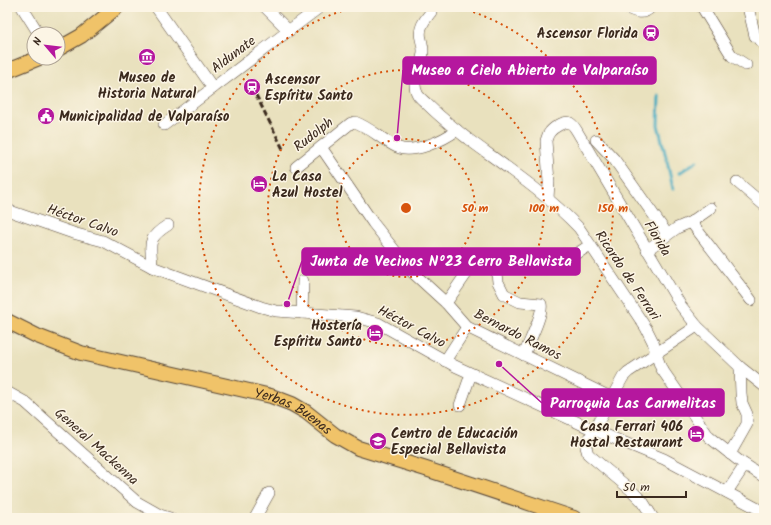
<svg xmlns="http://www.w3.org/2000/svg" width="771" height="525" viewBox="0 0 771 525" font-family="Kalam,sans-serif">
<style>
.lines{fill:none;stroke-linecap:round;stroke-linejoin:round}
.stream{stroke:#40aac0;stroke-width:3}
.minor-casing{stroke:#554536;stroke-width:12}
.major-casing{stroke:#554536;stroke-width:16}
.minor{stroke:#fff;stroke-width:11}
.major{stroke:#f0c369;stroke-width:14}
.rail{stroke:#3b2a1e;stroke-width:3;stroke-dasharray:6 3;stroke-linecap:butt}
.ring{fill:none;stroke:#d7540e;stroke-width:2;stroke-dasharray:2 4}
.labels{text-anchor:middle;stroke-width:3;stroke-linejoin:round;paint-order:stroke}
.poi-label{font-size:14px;font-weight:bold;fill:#3b2a1e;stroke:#fcf5e5;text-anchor:start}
.street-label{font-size:14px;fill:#3b2a1e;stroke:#fcf5e5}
.centre{fill:#d7540e;stroke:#fcf5e5;stroke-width:2}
.ring-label{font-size:12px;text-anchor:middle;font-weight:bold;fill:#d7540e;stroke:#fcf5e5;stroke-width:3;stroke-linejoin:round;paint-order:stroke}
.leader{fill:none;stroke:#b5179e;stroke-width:1.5}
.callout-dot{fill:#b5179e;stroke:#fcf5e5;stroke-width:1.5}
.callout{fill:#b5179e;stroke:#b5179e;stroke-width:1.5}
.callout-label{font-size:15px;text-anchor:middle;font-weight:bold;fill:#fff}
</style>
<rect width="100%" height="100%" fill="#fcf5e5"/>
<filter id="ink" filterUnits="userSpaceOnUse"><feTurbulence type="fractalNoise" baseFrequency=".025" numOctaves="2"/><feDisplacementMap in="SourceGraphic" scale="8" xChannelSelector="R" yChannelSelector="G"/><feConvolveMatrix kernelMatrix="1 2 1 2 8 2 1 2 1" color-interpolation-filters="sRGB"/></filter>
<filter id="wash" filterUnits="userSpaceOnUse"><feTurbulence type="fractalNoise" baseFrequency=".012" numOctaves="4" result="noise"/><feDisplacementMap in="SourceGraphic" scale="16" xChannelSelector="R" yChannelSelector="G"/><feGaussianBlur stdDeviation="0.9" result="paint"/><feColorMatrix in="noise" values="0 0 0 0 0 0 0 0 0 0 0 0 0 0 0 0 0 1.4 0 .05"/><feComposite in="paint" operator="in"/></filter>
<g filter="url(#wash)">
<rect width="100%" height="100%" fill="#e9e1be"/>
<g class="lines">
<g class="stream">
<path d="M659 96 658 125 667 161 673 189"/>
<path d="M679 173 697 161"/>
</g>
</g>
</g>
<g filter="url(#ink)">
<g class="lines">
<defs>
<g id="minor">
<path d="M22 7 39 34"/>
<path d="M156 7 213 88"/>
<path d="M265 7 289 31"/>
<path d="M430 7 431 12C424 21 418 28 421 39 422 43 423 47 423 51 423 66 409 81 418 95 420 98 424 101 427 104 440 117 454 128 468 139 506 167 547 194 579 228L646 328 653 342 656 354 661 368 709 437 738 460 764 477"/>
<path d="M625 7C635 12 643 16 651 7"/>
<path d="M702 7 732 56 746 65"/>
<path d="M748 7 755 36 764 44"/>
<path d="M164 125 320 7"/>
<path d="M596 140 614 159 665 231"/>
<path d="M321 147 373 223 411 271 446 303 467 327 612 398"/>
<path d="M296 167 351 123 355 122C371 128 382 140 397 147 412 155 444 140 457 130"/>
<path d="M737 182 764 205"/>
<path d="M548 199 549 182 546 141C547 138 547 135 550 132 553 128 565 120 570 123 574 125 576 130 578 133L681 306 697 326 740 367 764 386"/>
<path d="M7 210 73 233 103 241 152 267 261 307 276 311 356 317 378 323 455 366 594 430 664 459 764 512"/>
<path d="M691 222 751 300"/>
<path d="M647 250 677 228 691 222 711 208"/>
<path d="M570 258 590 245"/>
<path d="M152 267C151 243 146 239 168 225"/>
<path d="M446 303 473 264 476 262 494 261 496 264 498 282 504 294 520 302 541 304C544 313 528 344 524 355"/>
<path d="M302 313 303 281"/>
<path d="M445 361 467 327"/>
<path d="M7 392 25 402 137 502 160 515 170 518"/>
<path d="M460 405 471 374"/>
<path d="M730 454 747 424V414L742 403 741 393 740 367"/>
<path d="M727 492 745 465"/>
<path d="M255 518 269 493"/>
<path d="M653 518 643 502 631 490 588 454 586 447 587 443 623 377 628 372 697 326"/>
</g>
<g id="major">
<path d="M58 49 81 36 117 7"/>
<path d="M7 71 39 58"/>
<path id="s1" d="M7 321 37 336 81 353 271 396 292 404 306 412 335 435 358 448 426 469 574 518"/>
</g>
</defs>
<use href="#minor" class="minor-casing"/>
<use href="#major" class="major-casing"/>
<use href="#minor" class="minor"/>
<use href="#major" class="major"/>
<path class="rail" d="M252 87 283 149"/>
</g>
</g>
<g class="ring">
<circle cx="406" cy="208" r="69"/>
<circle cx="406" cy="208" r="138"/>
<path d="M456 7A207 207 0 1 1 356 7"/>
</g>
<defs>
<symbol id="station-disc" viewBox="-11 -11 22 22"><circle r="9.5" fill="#b5179e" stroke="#fcf5e5"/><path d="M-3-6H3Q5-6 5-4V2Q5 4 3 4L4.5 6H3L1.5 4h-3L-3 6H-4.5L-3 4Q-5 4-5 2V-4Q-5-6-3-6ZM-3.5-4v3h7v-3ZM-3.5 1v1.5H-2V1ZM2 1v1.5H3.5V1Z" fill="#fff"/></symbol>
<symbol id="museum-disc" viewBox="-11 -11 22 22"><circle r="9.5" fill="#b5179e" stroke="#fcf5e5"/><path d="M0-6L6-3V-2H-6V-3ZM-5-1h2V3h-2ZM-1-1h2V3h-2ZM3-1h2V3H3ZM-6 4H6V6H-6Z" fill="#fff"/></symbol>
<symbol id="civic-disc" viewBox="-11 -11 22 22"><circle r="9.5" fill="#b5179e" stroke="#fcf5e5"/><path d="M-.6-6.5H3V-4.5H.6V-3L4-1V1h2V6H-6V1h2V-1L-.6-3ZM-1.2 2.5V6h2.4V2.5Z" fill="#fff"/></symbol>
<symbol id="hotel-disc" viewBox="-11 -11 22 22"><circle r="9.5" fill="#b5179e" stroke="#fcf5e5"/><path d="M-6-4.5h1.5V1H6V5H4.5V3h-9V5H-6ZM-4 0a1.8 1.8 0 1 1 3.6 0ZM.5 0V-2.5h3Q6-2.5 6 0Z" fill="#fff"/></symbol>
<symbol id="school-disc" viewBox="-11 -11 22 22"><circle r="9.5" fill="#b5179e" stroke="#fcf5e5"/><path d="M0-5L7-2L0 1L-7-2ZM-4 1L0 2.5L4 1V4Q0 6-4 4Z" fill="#fff"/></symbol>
</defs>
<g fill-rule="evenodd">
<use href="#station-disc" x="641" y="23" width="20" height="20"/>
<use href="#museum-disc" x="137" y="47" width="20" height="20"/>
<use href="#station-disc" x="242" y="77" width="20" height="20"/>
<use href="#civic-disc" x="36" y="106" width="20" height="20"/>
<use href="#hotel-disc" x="249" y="174" width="20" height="20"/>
<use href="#hotel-disc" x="365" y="323" width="20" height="20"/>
<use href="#hotel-disc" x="686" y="424" width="20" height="20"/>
<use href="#school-disc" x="368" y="431" width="20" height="20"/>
</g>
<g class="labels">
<g class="poi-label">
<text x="638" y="38" text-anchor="end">Ascensor Florida</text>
<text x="147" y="82" text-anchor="middle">Museo de<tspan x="147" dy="16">Historia Natural</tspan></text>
<text x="265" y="84">Ascensor<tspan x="265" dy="16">Espíritu Santo</tspan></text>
<text x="59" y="121">Municipalidad de Valparaíso</text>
<text x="272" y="181">La Casa<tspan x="272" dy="16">Azul Hostel</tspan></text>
<text x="362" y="330" text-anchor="end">Hostería<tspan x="362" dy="16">Espíritu Santo</tspan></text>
<text x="683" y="431" text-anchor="end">Casa Ferrari 406<tspan x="683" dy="16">Hostal Restaurant</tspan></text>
<text x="391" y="438">Centro de Educación<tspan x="391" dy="16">Especial Bellavista</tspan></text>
</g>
<g class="street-label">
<text transform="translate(233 54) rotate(-37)" y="5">Aldunate</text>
<text transform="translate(313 134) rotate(-38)" y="5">Rudolph</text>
<text transform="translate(83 220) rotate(19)" y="5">Héctor Calvo</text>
<text transform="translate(658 238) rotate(59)" y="5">Florida</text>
<text transform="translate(628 275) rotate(56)" y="5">Ricardo de Ferrari</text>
<text transform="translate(412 326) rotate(28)" y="5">Héctor Calvo</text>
<text transform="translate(518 334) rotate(27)" y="5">Bernardo Ramos</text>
<text dy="5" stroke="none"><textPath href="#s1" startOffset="302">Yerbas Buenas</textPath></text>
<text transform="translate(97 446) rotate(42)" y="5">General Mackenna</text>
</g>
</g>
<circle cx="406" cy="208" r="6" class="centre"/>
<g class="ring-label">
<text x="475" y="212">50 m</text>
<text x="544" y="212">100 m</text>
<text x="613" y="212">150 m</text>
</g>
<path class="leader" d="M397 138L403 70M287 304L302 261M499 364L542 403"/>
<g class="callout-dot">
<circle cx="397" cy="138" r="4"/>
<circle cx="287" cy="304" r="4"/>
<circle cx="499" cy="364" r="4"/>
</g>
<g class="callout">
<rect x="403" y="57" width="253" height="27" rx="4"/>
<rect x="302" y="248" width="278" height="27" rx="4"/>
<rect x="542" y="389" width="182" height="27" rx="4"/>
</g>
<g class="callout-label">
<text x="530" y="75">Museo a Cielo Abierto de Valparaíso</text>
<text x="441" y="266">Junta de Vecinos Nº23 Cerro Bellavista</text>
<text x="633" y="408">Parroquia Las Carmelitas</text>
</g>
<rect width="771" height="525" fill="none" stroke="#fcf5e5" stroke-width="24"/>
<g transform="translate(46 46) rotate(298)"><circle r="19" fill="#fcf5e5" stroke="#afa495"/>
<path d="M0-3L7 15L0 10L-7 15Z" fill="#b5179e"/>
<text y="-6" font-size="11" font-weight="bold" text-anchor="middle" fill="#3b2a1e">N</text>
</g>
<path d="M617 491v6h69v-6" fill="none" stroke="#3b2a1e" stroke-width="2"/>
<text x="623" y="491" font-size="12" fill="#3b2a1e" stroke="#fcf5e5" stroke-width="3" paint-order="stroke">50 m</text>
</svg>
